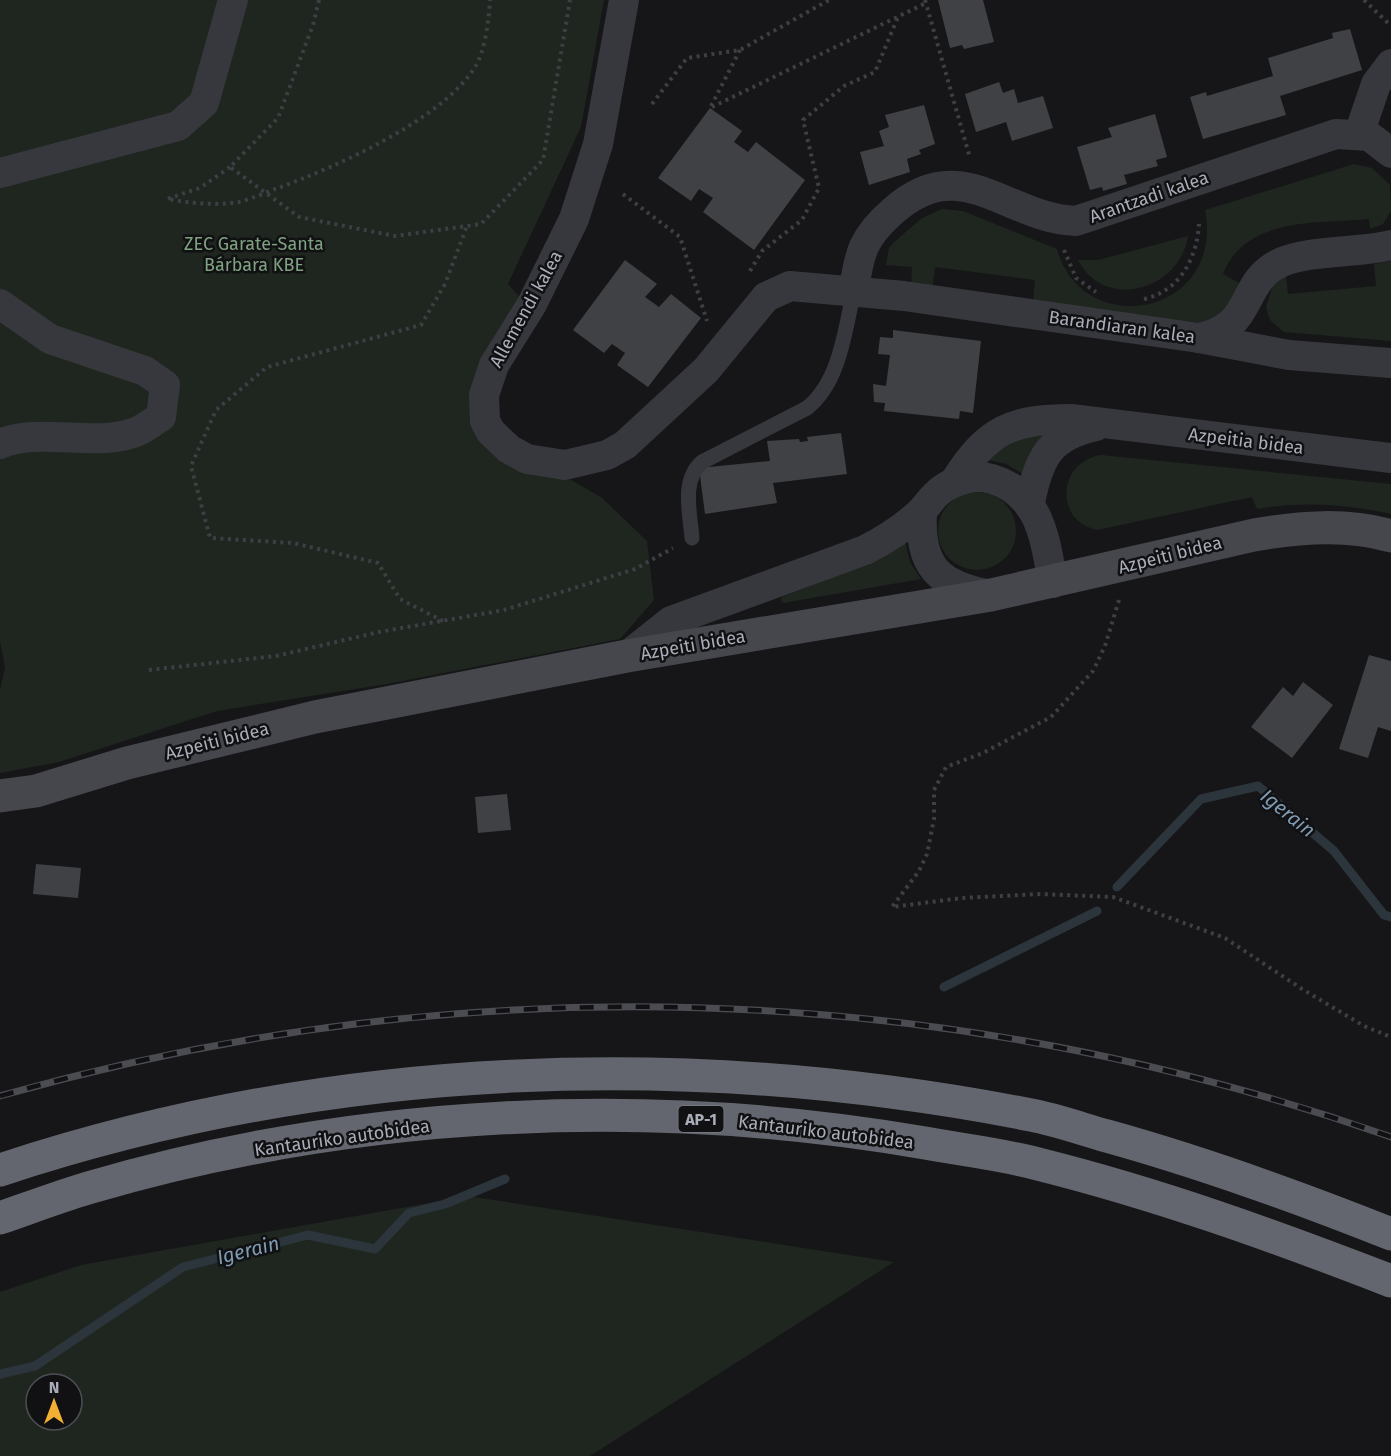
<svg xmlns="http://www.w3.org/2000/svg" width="1391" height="1456" viewBox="0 0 1391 1456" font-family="'Fira Sans',sans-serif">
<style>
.green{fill:#1e261f;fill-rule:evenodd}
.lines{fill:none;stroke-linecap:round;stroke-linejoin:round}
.stream{stroke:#2c353c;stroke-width:9}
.building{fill:#404145}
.path{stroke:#3d3f44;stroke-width:4;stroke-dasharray:3 4.5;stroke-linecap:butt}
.service{stroke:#37383d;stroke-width:15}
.minor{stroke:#37383d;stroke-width:30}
.secondary{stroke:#45474d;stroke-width:33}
.motorway{stroke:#63666e;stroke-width:33}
.rail-casing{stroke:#4a4c52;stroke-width:7}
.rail{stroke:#111113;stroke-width:4.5;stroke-dasharray:14;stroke-linecap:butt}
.labels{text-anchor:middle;stroke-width:5;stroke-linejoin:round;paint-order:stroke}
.shield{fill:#111113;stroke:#7b7e86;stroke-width:1.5}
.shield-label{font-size:16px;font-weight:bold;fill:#a8adb8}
.street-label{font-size:18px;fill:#a8adb8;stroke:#111113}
.park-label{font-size:18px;fill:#7fa381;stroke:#111113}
.water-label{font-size:20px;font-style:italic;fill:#7f9bb3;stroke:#111113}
</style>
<rect width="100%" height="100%" fill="#161618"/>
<g class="green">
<path d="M0 0H604L581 127 508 284 524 302 476 387 538 475 571 480 601 497 647 541 654 600 620 639 387 684 217 711 59 762 0 773V690L5 668 0 641Z"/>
<path d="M1354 164 1372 168 1390 185 1391 211 1383 224 1370 229 1369 219C1317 224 1246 216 1223 274L1241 284 1233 303 1208 324 1033 302 1035 280 935 267 932 290 911 287 912 267 886 265 889 248 894 242 922 218 942 209 963 211 1057 249C1083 342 1225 316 1205 210Z"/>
<path d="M1188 236C1180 290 1105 312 1078 260H1098Z"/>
<path d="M1391 261V341L1284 332 1270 320 1266 307 1273 285 1286 276 1288 294 1376 286 1374 264Z"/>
<path d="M1044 434 1030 452 1023 474 1006 464 984 459 1005 443Z"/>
<path d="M1101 455 1391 484V514C1347 504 1301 501 1257 509L1252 497 1097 530C1054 521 1057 462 1101 455Z"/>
<circle cx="977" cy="531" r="39"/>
<path d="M905 541 910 562 921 579 783 603 781 600 782 597 866 564Z"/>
<path d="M468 1196 894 1262 590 1456H0V1292L81 1265ZM36 1384H72V1420H36Z"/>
</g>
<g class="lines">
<g class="stream">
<path d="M1117 887 1201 799 1258 786 1334 851 1384 915 1391 917"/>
<path d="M944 987 1097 911"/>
<path d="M0 1374 35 1366 183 1267 308 1235 375 1249 409 1213 445 1204 505 1179"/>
</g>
</g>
<g class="building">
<path d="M938 0H983L994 42 964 49 962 45 950 48Z"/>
<path d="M1350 29 1362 70 1280 96 1286 115 1203 139 1190 97 1206 92 1207 96 1273 76 1268 58 1333 38 1332 33Z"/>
<path d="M999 82 1003 93 1014 89 1018 103 1043 96 1053 128 1012 141 1006 122 976 132 965 94Z"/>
<path d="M924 105 935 144 919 150 921 154 907 159 910 172 869 185 860 152 884 146 879 131 889 127 885 115Z"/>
<path d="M710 108 742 131 734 142 748 152 756 142 805 180 754 250 703 212 713 198 699 189 691 201 658 178Z"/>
<path d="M1155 114 1167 157 1156 160 1158 166 1124 175 1127 184 1103 191 1102 187 1090 190 1077 147 1112 137 1108 128Z"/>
<path d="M625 260 657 284 645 297 659 307 671 294 701 318 648 387 617 365 625 353 612 344 604 353 573 330Z"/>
<path d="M893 330 981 341 973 413 960 411 959 419 884 411 885 403 874 402 873 384 886 386 890 355 878 354 880 337 893 338Z"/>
<path d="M841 433 847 474 773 483 777 503 705 514 699 468 770 461 767 441 799 439 800 442 808 441 807 437Z"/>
<path d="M1369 655 1391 661V731L1378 727 1368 758 1339 749Z"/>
<path d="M1303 682 1333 705 1292 758 1251 727 1283 687 1293 696Z"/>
<path d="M507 794 511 830 478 833 475 797Z"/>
<path d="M36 864 81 868 78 898 33 894Z"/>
</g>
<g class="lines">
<g class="path">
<path d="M319 0 313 25 278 118 230 167 299 217 395 236 481 224 543 160 570 0"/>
<path d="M925 0 970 158"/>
<path d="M1364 0 1388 23"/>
<path d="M740 50 710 108 926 3"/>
<path d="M652 104 687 58 740 50 829 0"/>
<path d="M230 167 200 188 167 199C191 203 214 206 239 202 252 199 266 192 278 188 336 167 442 120 475 67 485 52 489 18 490 0"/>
<path d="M623 194 680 237 707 321"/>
<path d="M1064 250 1076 278 1096 292"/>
<path d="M750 271 762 251 802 220 819 188 803 120 844 86 875 72 898 17"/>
<path d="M1144 299C1180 291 1197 258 1199 224"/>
<path d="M1119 600 1105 646 1093 671 1051 717 983 753 946 767 934 790V819L927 854 919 871 892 907 962 898 1040 894 1113 897 1225 938 1302 989 1364 1026 1391 1037"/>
<path d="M443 621 400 599 378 563 293 543 210 538 191 466 216 410 267 367 421 325 445 284 467 226"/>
<path d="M149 670 276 656 379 632 504 610 635 569 673 548"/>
</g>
<path class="service" d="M692 538C690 513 681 480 702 462L807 408C840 382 845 330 854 290"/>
<g class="minor">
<path d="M624 0 598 144 574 219 532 304 494 365 484 395 485 421 491 432 509 449 527 459 565 465 607 455 625 445 706 370 766 297 790 286 904 296 1199 338 1289 355 1391 363"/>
<path d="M1359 134 1376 84 1391 64"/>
<path d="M0 173 178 126 204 103 233 0"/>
<path d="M854 290C859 253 863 237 893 211 961 150 1005 218 1076 221L1336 134 1369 136 1391 153"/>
<path d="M0 304 50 339 145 371 165 385 161 417C152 422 143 430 133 433 92 447 38 427 0 444"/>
<path d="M1199 338C1256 327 1238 283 1280 263 1306 250 1360 253 1391 245"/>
<path d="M955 481C987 430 1012 419 1071 419L1391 458"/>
<path d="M1030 502C1039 458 1049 436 1096 426"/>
<path d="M922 511C919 566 937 585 991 595"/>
<path d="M627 656 671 621 865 550C885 540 905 527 922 511 929 503 934 494 944 488 958 479 976 474 992 479 1041 494 1045 540 1053 583"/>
</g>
<path class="secondary" d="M0 796 36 791 127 763 315 717 627 656 991 595 1254 535C1299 527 1347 523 1391 536"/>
<g class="motorway">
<path d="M0 1170C333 1060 688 1048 1031 1115 1057 1120 1082 1129 1107 1136 1204 1163 1298 1197 1391 1234"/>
<path d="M0 1218C29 1208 58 1197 88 1188 357 1109 649 1095 925 1143 962 1150 1001 1154 1038 1164 1158 1194 1275 1236 1391 1281"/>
</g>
<defs>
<path id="rail" d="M0 1096C463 965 937 978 1391 1137"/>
</defs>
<use href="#rail" class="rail-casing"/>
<use href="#rail" class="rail"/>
</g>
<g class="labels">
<rect class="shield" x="678.5" y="1106" width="45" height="26" rx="4.5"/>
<g class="shield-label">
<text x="701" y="1125">AP-1</text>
</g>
<g class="street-label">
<text transform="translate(1149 197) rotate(-19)" y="6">Arantzadi kalea</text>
<text transform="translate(526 309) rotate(-61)" y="6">Allemendi kalea</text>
<text transform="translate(1122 327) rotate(8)" y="6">Barandiaran kalea</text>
<text transform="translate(1246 441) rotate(7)" y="6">Azpeitia bidea</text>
<text transform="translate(1170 555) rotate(-14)" y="6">Azpeiti bidea</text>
<text transform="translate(693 645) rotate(-10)" y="6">Azpeiti bidea</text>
<text transform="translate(217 741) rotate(-14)" y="6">Azpeiti bidea</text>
<text transform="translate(826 1132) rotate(7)" y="6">Kantauriko autobidea</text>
<text transform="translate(342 1138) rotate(-8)" y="6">Kantauriko autobidea</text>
</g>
<g class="park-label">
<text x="254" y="250">ZEC Garate-Santa<tspan x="254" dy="21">Bárbara KBE</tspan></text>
</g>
<g class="water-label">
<text transform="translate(1288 813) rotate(39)" y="7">Igerain</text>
<text transform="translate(248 1250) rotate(-14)" y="7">Igerain</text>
</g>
</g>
<g transform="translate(54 1402)"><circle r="28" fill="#111113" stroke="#4d4f55" stroke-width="1.5"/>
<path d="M0-4.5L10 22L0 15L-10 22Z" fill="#f2b134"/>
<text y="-9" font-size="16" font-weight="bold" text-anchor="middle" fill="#a8adb8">N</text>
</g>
</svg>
